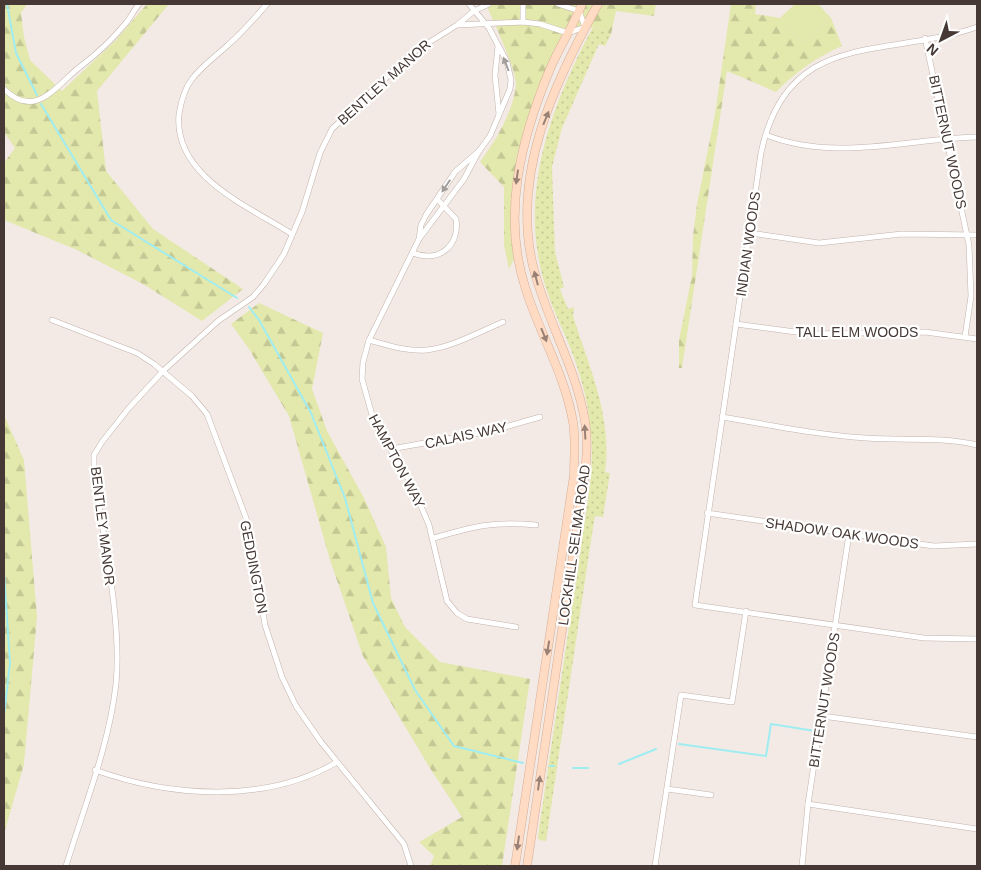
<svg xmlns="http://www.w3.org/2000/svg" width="981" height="870" viewBox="0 0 981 870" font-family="Arial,sans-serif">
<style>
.grass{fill:url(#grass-dots)}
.forest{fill:url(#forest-firs)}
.park{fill:#e3e8ad}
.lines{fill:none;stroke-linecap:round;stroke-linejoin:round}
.stream{stroke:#a0edf1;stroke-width:2}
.street-casing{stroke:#c2b2ab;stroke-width:6}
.secondary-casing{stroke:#d7ae96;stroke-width:9}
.street{stroke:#fff;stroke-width:5}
.secondary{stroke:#ffdbc4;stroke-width:8}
.oneway{fill:#a29c9a}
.oneway2{fill:#998275}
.labels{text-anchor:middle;stroke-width:4.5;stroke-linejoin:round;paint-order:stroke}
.street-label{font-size:14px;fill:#463935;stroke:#fff}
</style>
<defs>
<pattern id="grass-dots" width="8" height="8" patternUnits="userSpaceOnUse" patternTransform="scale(1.25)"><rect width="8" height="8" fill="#e3e8ad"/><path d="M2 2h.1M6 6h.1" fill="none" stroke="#c4c895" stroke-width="1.8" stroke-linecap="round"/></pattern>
<pattern id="forest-firs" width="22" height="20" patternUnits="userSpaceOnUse" patternTransform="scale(1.25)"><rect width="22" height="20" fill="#e3e8ad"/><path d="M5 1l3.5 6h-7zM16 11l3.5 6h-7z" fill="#c4c895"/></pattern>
</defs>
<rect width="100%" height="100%" fill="#f3eae5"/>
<path class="grass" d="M593 27 611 34 605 46 599 44 562 128 552 167 555 252 564 287 560 289 568 309 574 307 573 316C589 367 613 418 605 472L610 473 603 517 595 516 592 534 546 841 539 840 538 836 589 492C596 444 590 401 573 355 565 333 554 313 547 291 516 200 549 109 593 27Z"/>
<g class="forest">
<path d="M4 4H27L21 13 24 37 30 60 62 91 116 40 147 4H169L97 91 106 171 153 229 243 289 202 321 143 284 77 250 4 220V163L15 148 4 132Z"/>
<path d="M486 4H656L654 16 616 11 611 34 593 27 560 39 526 124 517 157 511 203 515 257 509 269 504 245V187L480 162C496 140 512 114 516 86 517 71 493 20 486 4Z"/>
<path d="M731 4H756L755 14 780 18 803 43 831 18 842 46C815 58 796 72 776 92L727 71 682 368H679V340L692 276 693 236 697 204 715 114Z"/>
<path d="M259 303 323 333 312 389 327 431 364 498 386 547 391 598 405 627 440 662 530 679 502 866H430L434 856 419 842 462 817 428 765 363 656 330 560 289 416 249 349 231 324Z"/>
<path d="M4 415 24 460 37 617 24 764 4 834Z"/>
</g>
<g class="park">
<path d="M795 4H818L831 18 803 43 780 18Z"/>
<path d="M782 54 791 63 784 70 775 61Z"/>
</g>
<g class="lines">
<g class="stream">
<path d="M7 4 16 53 37 95"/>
<path d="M41 104 111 220 237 298"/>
<path d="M249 307 259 320 311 413 345 498 373 603 415 690 454 746 523 763"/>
<path d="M4 573 10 663 4 715"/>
<path d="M679 744 766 756 771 724 815 731"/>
<path d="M619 764 656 749"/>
<path d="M550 766H554"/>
<path d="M573 768H588"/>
</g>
<defs>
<g id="street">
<path d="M267 4C255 18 242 33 228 45 216 56 202 66 192 79 184 89 181 102 179 114 173 176 248 206 292 234"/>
<path d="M523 22V4"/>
<path d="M458 25 523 22 540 24 568 33 585 27 579 11 558 4"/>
<path d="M977 27C887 59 787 27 761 153L695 605 924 638 977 639"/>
<path d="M925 38 969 245 971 296 965 337"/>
<path d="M498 46 495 75 499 114"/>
<path d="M4 89C36 121 57 84 81 66 98 53 112 40 126 23 131 17 134 10 139 4"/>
<path d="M766 135C835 162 906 139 977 137"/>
<path d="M479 151 464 179 419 239 369 340 363 362 362 379 374 422 412 485 429 525 447 601 457 613 467 619 516 627"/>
<path d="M750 233 819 243 902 234 977 235"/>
<path d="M419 239 421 225 426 215 455 172 479 151 490 136 510 89 511 80 507 62 489 28 469 4"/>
<path d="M413 253C439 263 460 246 456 219L437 199"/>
<path d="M52 320 137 353 154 364 192 396 207 414 246 518 252 541 265 625 282 677 296 706 321 742 404 844 411 866"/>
<path d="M736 324 811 334 925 332 977 339"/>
<path d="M369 340C388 345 407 352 427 350 453 347 479 332 503 322"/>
<path d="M722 417C770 425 818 435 866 438 904 441 940 436 977 445"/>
<path d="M391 449 491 431 540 417"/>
<path d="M707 513 912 543 934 546 977 544"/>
<path d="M434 538C475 526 493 521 536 525"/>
<path d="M822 716 977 737"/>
<path d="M95 770C170 797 266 804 337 762"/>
<path d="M667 789 711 795"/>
<path d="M808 804 977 829"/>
<path d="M66 866C84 807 109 746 116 684 122 620 103 537 94 473V455L102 442 128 409 163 371 218 321 253 297 264 284 284 254 302 212 320 153 332 129 412 53 457 25 474 11 489 4"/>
<path d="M655 866 681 695 732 702 746 611"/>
<path d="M802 866 808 804 849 534"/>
</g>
<g id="secondary">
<path d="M515 866 574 475C574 458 576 439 573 422 565 375 540 334 526 290 501 215 521 139 550 69 560 46 573 26 582 4"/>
<path d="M527 866 579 516C583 485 590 452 585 421 576 367 546 319 533 266 511 174 554 83 598 4"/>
</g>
</defs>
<use href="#street" class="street-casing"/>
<use href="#secondary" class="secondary-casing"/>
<use href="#street" class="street"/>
<use href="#secondary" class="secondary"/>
</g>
<defs><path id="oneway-solid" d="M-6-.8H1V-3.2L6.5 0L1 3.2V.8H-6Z" transform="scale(1.25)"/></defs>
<g class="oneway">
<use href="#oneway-solid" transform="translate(506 64) rotate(-111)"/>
<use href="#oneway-solid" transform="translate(446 186) rotate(124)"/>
</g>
<g class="oneway2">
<use href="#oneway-solid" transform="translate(546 118) rotate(-68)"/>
<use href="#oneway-solid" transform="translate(517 177) rotate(98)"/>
<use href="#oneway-solid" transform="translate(536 278) rotate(-105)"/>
<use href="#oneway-solid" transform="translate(544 335) rotate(68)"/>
<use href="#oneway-solid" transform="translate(585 432) rotate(-93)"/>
<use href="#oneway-solid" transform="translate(548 648) rotate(99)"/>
<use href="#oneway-solid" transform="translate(539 783) rotate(-82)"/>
<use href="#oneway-solid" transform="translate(518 843) rotate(98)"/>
</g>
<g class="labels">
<g class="street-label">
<text transform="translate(384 82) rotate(-42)" y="5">BENTLEY MANOR</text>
<text transform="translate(948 142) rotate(78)" y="5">BITTERNUT WOODS</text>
<text transform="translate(748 244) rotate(-82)" y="5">INDIAN WOODS</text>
<text x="857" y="337">TALL ELM WOODS</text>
<text transform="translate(466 435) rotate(-12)" y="5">CALAIS WAY</text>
<text transform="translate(397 461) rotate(62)" y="5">HAMPTON WAY</text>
<text transform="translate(103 526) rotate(83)" y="5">BENTLEY MANOR</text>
<text transform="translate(842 533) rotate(8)" y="5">SHADOW OAK WOODS</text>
<text transform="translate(574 545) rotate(-82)" y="5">LOCKHILL SELMA ROAD</text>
<text transform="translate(254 567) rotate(79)" y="5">GEDDINGTON</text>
<text transform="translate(824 700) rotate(-81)" y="5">BITTERNUT WOODS</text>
</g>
</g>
<rect width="981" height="870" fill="none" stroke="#463935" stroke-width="10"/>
<g transform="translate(941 40) rotate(221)" stroke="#ffffff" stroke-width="4" paint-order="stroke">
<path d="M0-4L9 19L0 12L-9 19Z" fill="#463935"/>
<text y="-8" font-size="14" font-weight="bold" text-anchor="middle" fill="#463935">N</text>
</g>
</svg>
